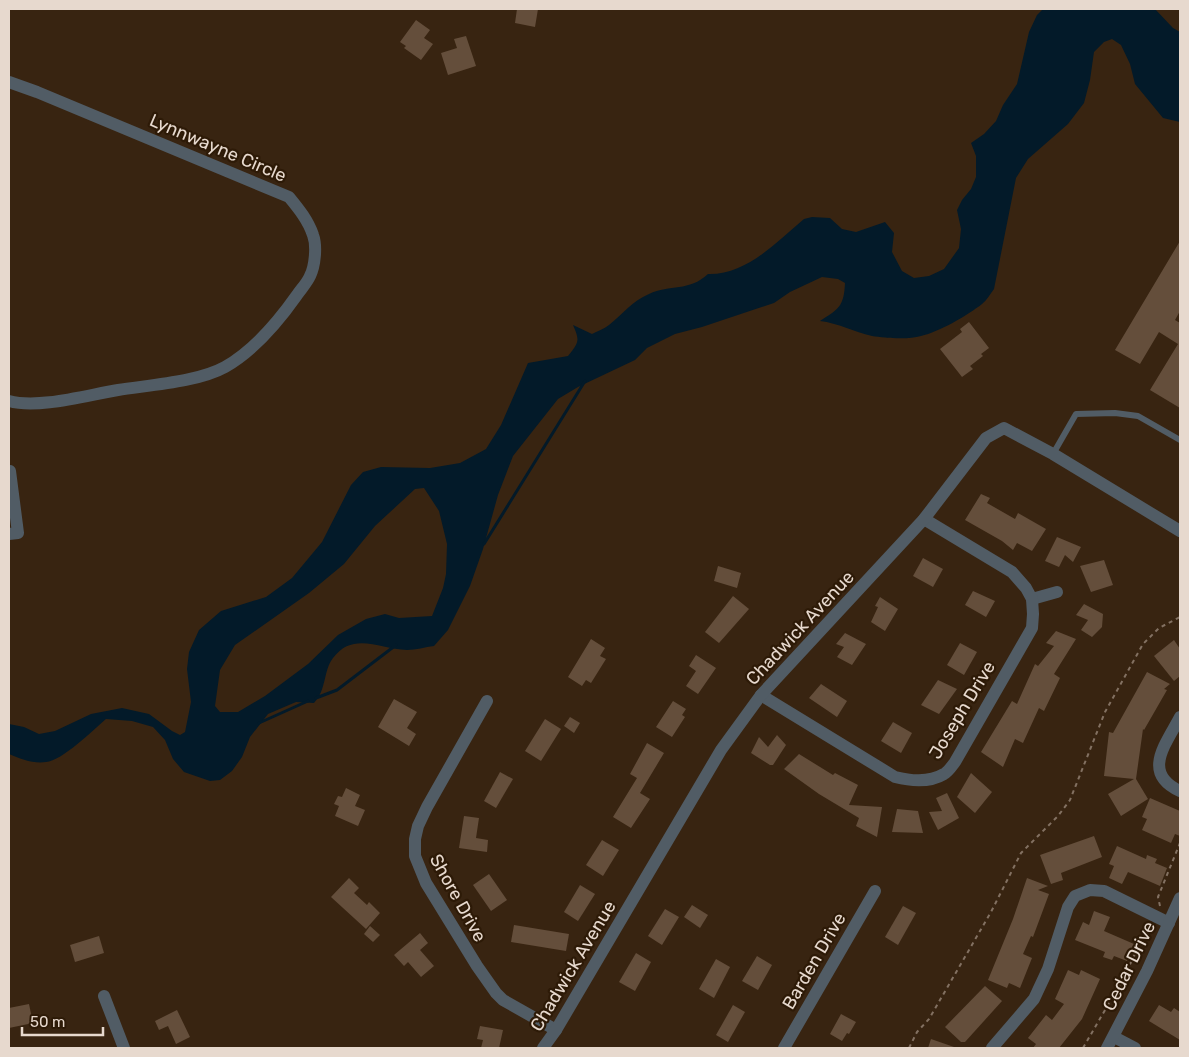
<svg xmlns="http://www.w3.org/2000/svg" width="1189" height="1057" viewBox="0 0 1189 1057" font-family="Rubik,sans-serif">
<style>
.water{fill:#031a29;fill-rule:evenodd}
.lines{fill:none;stroke-linecap:round;stroke-linejoin:round}
.stream{stroke:#031a29;stroke-width:3}
.building{fill:#644e3b}
.path{stroke:#837162;stroke-width:2;stroke-dasharray:4 4;stroke-linecap:butt}
.service{stroke:#515c65;stroke-width:6}
.minor{stroke:#515c65;stroke-width:12}
.labels{text-anchor:middle;stroke-width:4.5;stroke-linejoin:round;paint-order:stroke}
.street-label{font-size:18px;fill:#e7d9ce;stroke:#2d1a07}
</style>
<rect width="100%" height="100%" fill="#382411"/>
<path class="water" d="M1043 9H1155L1173 28 1180 32V122L1163 118 1135 84 1130 64 1121 45 1112 39 1104 42 1094 52 1090 80 1084 103 1068 124 1028 159 1016 178 994 289C990 294 987 300 982 304 968 315 939 332 921 336 908 340 885 338 872 336 854 332 838 323 820 321 839 309 844 306 845 283L838 279 822 277 790 292 774 303 702 327 675 334 647 348 635 360 578 387 558 399 513 456 498 495 483 549 470 586 448 630 434 646C425 647 416 650 407 650 380 649 353 631 333 658 323 671 327 689 314 703L296 702 268 714 250 737 242 757 232 771 220 780 210 781 184 772 173 759 165 740 153 727 132 721 106 719C93 730 62 761 46 762 34 764 20 759 9 754V724L24 727 39 734 55 731 91 714 122 708 149 714 172 731 180 735 185 732 191 702 187 669 189 652 199 630 221 611 266 597 292 578 322 542 351 485 363 472 381 467 430 468 460 463 486 449 501 425 528 363 568 356C579 342 580 341 573 325L592 334C597 331 604 329 609 325 623 314 632 301 649 294 670 284 689 292 708 274 747 275 776 242 804 219L812 217 830 218 842 229 856 232 885 222 894 233 892 252 902 271 914 278 929 276 944 269 959 248 961 229 957 210 962 200 971 189 976 177V156L971 143 984 134 996 121 1003 105 1017 84 1029 32 1037 15ZM424 488 439 511 447 544 446 574 443 588 432 616 399 618 385 614 366 619 338 635 308 664 265 696 238 712H220L215 706 220 670 235 645 309 593 344 564 375 526 415 489Z"/>
<g class="lines">
<g class="stream">
<path d="M484 544 585 381"/>
<path d="M316 698 337 690 396 645"/>
<path d="M259 723 308 701"/>
</g>
</g>
<g class="building">
<path d="M517 9H538L535 27 515 23Z"/>
<path d="M416 20 430 30 424 38 433 44 421 60 404 48 406 46 400 42Z"/>
<path d="M466 36 476 66 448 75 441 53 457 48 454 39Z"/>
<path d="M1180 241V311L1175 320 1180 323V408L1150 390 1178 344 1159 332 1140 364 1115 350Z"/>
<path d="M969 322 989 348 981 354 983 356 970 366 973 369 962 377 940 349 962 332 960 329Z"/>
<path d="M981 494 990 498 987 503 1015 519 1018 513 1046 529 1032 551 1017 543 1013 550 1002 541 965 520Z"/>
<path d="M1057 537 1081 547 1073 562 1065 555 1059 567 1045 561Z"/>
<path d="M923 558 943 569 933 587 913 576Z"/>
<path d="M1104 560 1113 585 1091 592 1080 566Z"/>
<path d="M718 566 741 573 737 588 714 581Z"/>
<path d="M973 591 995 601 986 617 965 605Z"/>
<path d="M733 596 749 609 719 643 705 632Z"/>
<path d="M880 597 898 609 885 631 871 622 878 607 875 606Z"/>
<path d="M1084 604 1103 614 1102 627 1092 637 1081 630 1088 620 1076 615Z"/>
<path d="M1056 631 1076 639 1054 674 1060 678 1044 711 1039 708 1023 743 1015 739 1003 767 981 752 1012 701 1017 704 1035 664 1038 666 1054 646 1046 643Z"/>
<path d="M845 633 866 644 852 665 837 657 844 647 836 644Z"/>
<path d="M591 639 605 648 600 656 606 659 591 683 586 680 582 686 568 677Z"/>
<path d="M1174 640 1180 649V676L1174 681 1154 656Z"/>
<path d="M960 643 977 652 964 675 947 665Z"/>
<path d="M696 655 716 668 698 694 686 686 696 671 689 666Z"/>
<path d="M1147 672 1170 684 1164 689 1167 690 1144 730 1143 729 1136 779 1148 799 1121 816 1108 794 1134 779 1104 776 1109 732 1113 733Z"/>
<path d="M938 680 957 689 939 714 921 705Z"/>
<path d="M821 684 847 701 837 717 809 698Z"/>
<path d="M394 699 417 712 407 728 416 734 409 746 378 727Z"/>
<path d="M673 701 686 709 682 715 685 717 672 737 656 727Z"/>
<path d="M570 717 580 723 574 733 564 726Z"/>
<path d="M545 719 561 729 541 761 525 751Z"/>
<path d="M893 722 912 733 901 753 881 741Z"/>
<path d="M777 735 786 745 773 765H770L751 753 759 737 768 747Z"/>
<path d="M647 743 664 753 640 793 650 799 631 828 613 817 637 778 630 774Z"/>
<path d="M799 754 833 775 835 773 858 785 849 805 882 807 877 837 856 826 859 818 819 794 784 769Z"/>
<path d="M500 772 513 779 496 808 484 801Z"/>
<path d="M971 773 992 792 975 813 957 797Z"/>
<path d="M346 788 360 795 355 806 365 810 358 826 335 816 339 806 334 804 338 796 342 797Z"/>
<path d="M947 793 959 818 938 830 929 812 942 811 936 798Z"/>
<path d="M1150 798 1180 811V836L1175 834 1171 843 1142 830 1147 819 1142 817Z"/>
<path d="M897 809 918 811 923 833 892 832Z"/>
<path d="M464 816 479 818 476 838 488 840 487 852 459 848Z"/>
<path d="M1094 836 1102 857 1061 873 1063 880 1051 884 1040 855Z"/>
<path d="M602 840 619 850 603 876 586 865Z"/>
<path d="M1117 846 1146 859 1147 855 1157 859 1155 863 1167 868 1160 886 1128 872 1122 884 1109 878 1114 866 1109 864Z"/>
<path d="M489 874 507 900 491 911 473 885Z"/>
<path d="M349 878 359 888 354 893 367 905 369 902 380 913 366 929 331 897Z"/>
<path d="M1027 878 1048 886 1038 890 1049 894 1033 937 1031 936 1023 954 1032 958 1020 988 1009 983 1007 988 988 980 1013 919Z"/>
<path d="M580 885 595 894 578 921 564 912Z"/>
<path d="M692 905 708 915 700 928 684 917Z"/>
<path d="M903 906 916 913 898 945 885 937Z"/>
<path d="M665 909 679 917 662 945 648 936Z"/>
<path d="M1094 911 1110 917 1104 931 1134 944 1127 961 1114 956 1112 960 1103 957 1105 952 1075 940 1083 922 1089 925Z"/>
<path d="M514 925 569 934 566 951 511 942Z"/>
<path d="M370 926 380 935 373 942 364 934Z"/>
<path d="M420 933 428 943 420 950 434 966 421 977 408 962 404 966 394 955Z"/>
<path d="M99 936 104 953 75 962 70 945Z"/>
<path d="M636 953 651 962 635 991 619 982Z"/>
<path d="M757 956 772 965 758 990 742 981Z"/>
<path d="M716 959 730 967 714 998 699 989Z"/>
<path d="M1068 970 1079 975 1081 970 1100 979 1082 1019 1059 1048H1033L1036 1044 1028 1038 1046 1015 1052 1020 1064 1004 1055 999Z"/>
<path d="M985 986 1002 1001 965 1042H961L945 1027Z"/>
<path d="M29 1004 33 1023 9 1028V1008Z"/>
<path d="M733 1005 745 1012 728 1042 716 1035Z"/>
<path d="M1159 1005 1171 1012 1174 1008 1180 1012V1040L1149 1021Z"/>
<path d="M177 1010 190 1037 176 1044 168 1026 159 1030 155 1021Z"/>
<path d="M841 1014 856 1022 849 1034 847 1033 842 1041 830 1034Z"/>
<path d="M480 1026 503 1030 499 1048H481L483 1040 477 1039Z"/>
<path d="M931 1039 954 1047V1048H928Z"/>
</g>
<g class="lines">
<g class="path">
<path d="M1160 906 1158 897 1180 843"/>
<path d="M909 1048 917 1032 929 1019 991 912 1021 853 1058 816 1070 800 1105 712 1143 644 1159 628 1180 617"/>
<path d="M1083 1048 1123 979 1144 935 1153 928"/>
</g>
<path class="service" d="M1053 454 1076 414 1115 413 1138 416 1180 440"/>
<g class="minor">
<path d="M9 82 37 92 289 197C298 208 308 220 313 235 317 246 315 266 310 276 307 283 301 289 297 295 278 322 255 350 225 367 198 382 150 385 118 390 87 395 39 409 9 401"/>
<path d="M9 534 18 533 10 471"/>
<path d="M1032 599 1057 592"/>
<path d="M761 695 895 777C911 781 929 783 944 774 948 772 952 766 955 762L1032 628 1033 614 1032 599 1026 588 1012 572 924 519"/>
<path d="M487 701 427 807 418 826 415 839V856L426 883 477 966 496 993 503 1000 556 1030"/>
<path d="M1180 717C1166 744 1141 773 1180 791"/>
<path d="M104 996 124 1048"/>
<path d="M1114 1037 1135 1048"/>
<path d="M543 1048 556 1030 721 750 761 695 924 519 986 438 1004 428 1053 454 1180 531"/>
<path d="M784 1048 875 891"/>
<path d="M992 1048 1034 999 1048 969 1068 907 1075 896 1090 890 1104 891 1169 923"/>
<path d="M1107 1048 1147 971 1180 898"/>
</g>
</g>
<g class="labels">
<g class="street-label">
<text transform="translate(218 148) rotate(23)" y="6">Lynnwayne Circle</text>
<text transform="translate(800 628) rotate(-47)" y="6">Chadwick Avenue</text>
<text transform="translate(962 710) rotate(-59)" y="6">Joseph Drive</text>
<text transform="translate(458 898) rotate(61)" y="6">Shore Drive</text>
<text transform="translate(814 961) rotate(-60)" y="6">Barden Drive</text>
<text transform="translate(573 966) rotate(-59)" y="6">Chadwick Avenue</text>
<text transform="translate(1129 966) rotate(-64)" y="6">Cedar Drive</text>
</g>
</g>
<rect width="1189" height="1057" fill="none" stroke="#e7d9ce" stroke-width="20"/>
<path d="M22 1027v8h81v-8" fill="none" stroke="#e7d9ce" stroke-width="2.5"/>
<text x="30" y="1027" font-size="15" fill="#e7d9ce" stroke="#2d1a07" stroke-width="4" paint-order="stroke">50 m</text>
</svg>
